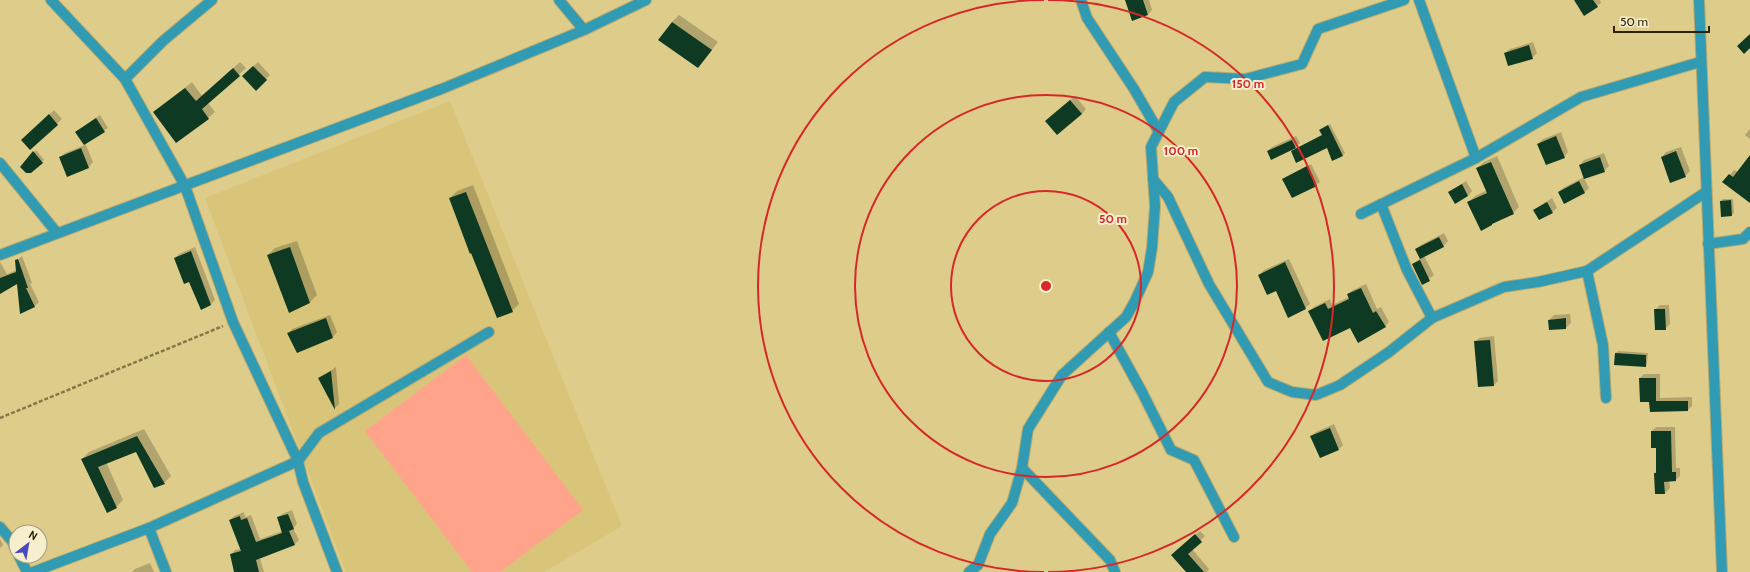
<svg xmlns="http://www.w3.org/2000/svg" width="1750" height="572" viewBox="0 0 1750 572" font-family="Cabin,sans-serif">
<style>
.built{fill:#d8c579}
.green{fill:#ffa38a}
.shadow{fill:#0003}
.building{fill:#0e3a23}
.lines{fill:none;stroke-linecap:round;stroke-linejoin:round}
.minor-casing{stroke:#baab70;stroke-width:12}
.path{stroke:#847848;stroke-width:2.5;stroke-dasharray:4 2;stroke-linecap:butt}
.minor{stroke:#319bb3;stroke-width:10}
.ring{fill:none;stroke:#d62828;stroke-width:2}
.centre{fill:#d62828;stroke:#f6eecd;stroke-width:2}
.ring-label{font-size:12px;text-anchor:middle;font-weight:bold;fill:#d62828;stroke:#f6eecd;stroke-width:4;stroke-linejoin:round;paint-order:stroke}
</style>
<rect width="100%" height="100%" fill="#decd8a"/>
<path class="built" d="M450 101 622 526 544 572H346L205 198Z"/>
<path class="green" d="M466 355 583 510 500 572H472L365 431Z"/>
<g class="shadow">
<path d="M1126 0H1149L1152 10 1148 14 1133 20Z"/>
<path d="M1576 0H1600L1601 3 1597 6Z"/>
<path d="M679 15 718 42 698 67 672 22Z"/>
<path d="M1533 42 1537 53 1532 58 1505 53 1510 49Z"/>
<path d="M240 62 246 68 208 103 215 112 208 118 154 112 192 82 202 96Z"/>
<path d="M258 62 270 75 256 90 243 76Z"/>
<path d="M1075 96 1086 109 1082 114 1051 116Z"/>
<path d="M54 110 62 119 30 148 27 135Z"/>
<path d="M100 115 108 128 85 143 93 162 89 167 68 175 60 158 65 153 85 145 76 132Z"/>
<path d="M1330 124 1345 153 1343 155 1333 159 1328 147 1292 151 1323 135 1320 130Z"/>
<path d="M1750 129V139L1745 135Z"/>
<path d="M1561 132 1568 152 1564 157 1538 144 1543 139Z"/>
<path d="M1296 136 1300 143 1295 147 1268 151 1272 147Z"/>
<path d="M1681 147 1690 171 1685 176 1662 157 1666 152Z"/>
<path d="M36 150 44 160 31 172 21 167Z"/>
<path d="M1604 153 1609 166 1604 171 1584 178 1589 188 1584 193 1559 192 1563 188 1584 177 1580 165 1584 160Z"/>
<path d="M1497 156 1519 207 1513 213 1495 221 1492 224 1468 202 1475 196 1487 190 1477 168 1484 162Z"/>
<path d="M1750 157V202L1724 182 1734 170 1738 172Z"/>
<path d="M1311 164 1320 182 1316 185 1284 179Z"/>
<path d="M1466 181 1472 191 1468 196 1449 192Z"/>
<path d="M473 185 519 304 512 311 472 252 450 198 457 191Z"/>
<path d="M1552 198 1557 208 1552 212 1534 210Z"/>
<path d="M1723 199H1733L1734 213 1732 215 1721 201Z"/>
<path d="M1444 233 1448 241 1444 246 1424 256 1434 275 1423 283 1413 264 1421 258 1416 249 1421 245Z"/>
<path d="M297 241 317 295 310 302 268 255 275 248Z"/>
<path d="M195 247 215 300 211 304 201 308 190 280 175 258 179 254Z"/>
<path d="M22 256 32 283 30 284 39 302 35 306 21 313 18 283 0 292V262L7 274 17 270 16 261Z"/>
<path d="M1289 259 1310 304 1305 308 1259 275 1264 270Z"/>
<path d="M1366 284 1377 309 1381 307 1389 322 1385 326 1350 327 1309 311 1314 307 1330 299 1332 305 1349 297 1348 294 1353 290Z"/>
<path d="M1660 305H1669L1670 324 1665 329 1655 310Z"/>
<path d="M1570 314 1571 323 1566 328 1549 320 1554 315Z"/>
<path d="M330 315 337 332 333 337 297 352 288 334 292 329Z"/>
<path d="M1494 336 1498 381 1494 385 1475 342 1479 338Z"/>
<path d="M1618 351 1648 353 1647 364 1645 366 1616 353Z"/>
<path d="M336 367 339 404 335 408 319 378Z"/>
<path d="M1644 374H1660V398L1692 397V406L1688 410 1650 401 1640 378Z"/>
<path d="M1334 424 1343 445 1339 449 1311 436 1316 432Z"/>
<path d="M1656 427H1675L1676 468H1680V476L1676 480 1669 481 1670 488 1665 493H1656L1655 473 1657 471V447L1652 431Z"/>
<path d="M144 429 171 476 164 483 136 450 106 462 123 500 116 507 82 459 89 452Z"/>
<path d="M292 510 297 524 293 528 299 540 295 544 260 558 264 572H235L231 555 235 550 241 549 230 520 234 516 244 512 245 517 251 515 260 539 283 531 278 518 282 514Z"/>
<path d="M1200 531 1205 536 1192 549 1209 569 1207 572H1186L1177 550Z"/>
<path d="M0 539 3 545 0 548Z"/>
<path d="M150 563 154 572H132L135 569Z"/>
</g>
<g class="building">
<path d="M1125 0H1143L1148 15 1132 21Z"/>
<path d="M1574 0H1593L1598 7 1584 16Z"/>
<path d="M672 22 712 50 698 68 658 40Z"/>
<path d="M1750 34V48L1744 54 1737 46Z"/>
<path d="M1529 45 1533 59 1508 66 1504 53Z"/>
<path d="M253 66 267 80 256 91 242 76Z"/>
<path d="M233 68 240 76 202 109 209 119 176 143 153 112 185 88 196 101Z"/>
<path d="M1070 100 1082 114 1057 135 1045 121Z"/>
<path d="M49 114 58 125 30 150 21 140Z"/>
<path d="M96 118 105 132 84 145 75 132Z"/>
<path d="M1328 125 1343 156 1332 161 1327 148 1296 163 1291 151 1322 135 1319 130Z"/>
<path d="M1556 136 1565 158 1546 165 1537 144Z"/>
<path d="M1292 140 1296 148 1271 160 1267 151Z"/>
<path d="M81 148 89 168 67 177 59 157Z"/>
<path d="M33 151 43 163 31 173H26L20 167Z"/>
<path d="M1676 151 1686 177 1670 183 1661 157Z"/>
<path d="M1750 155V203L1722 182 1729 174 1733 177Z"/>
<path d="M1600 157 1605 172 1584 179 1579 165Z"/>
<path d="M1491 162 1514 214 1492 224V225L1481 231 1467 202 1487 193 1476 168Z"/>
<path d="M1307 166 1317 186 1292 198 1282 179Z"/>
<path d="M1579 181 1585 193 1564 204 1558 192Z"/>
<path d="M1462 184 1468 196 1455 204 1448 192Z"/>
<path d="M466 192 513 312 497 318 471 253 470 254 449 198Z"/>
<path d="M1731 200 1732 216 1721 217 1720 201Z"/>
<path d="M1547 202 1553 213 1539 220 1533 210Z"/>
<path d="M1439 237 1444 247 1420 259 1415 249Z"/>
<path d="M290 247 310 303 289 313 267 255Z"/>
<path d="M191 251 211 305 201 310 189 282 184 284 174 258Z"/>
<path d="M18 259 28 288H26L35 307 20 314 17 284 0 294V278L16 272 15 260Z"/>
<path d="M1420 260 1430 281 1422 285 1412 264Z"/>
<path d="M1285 262 1306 309 1288 318 1276 291 1267 295 1258 275Z"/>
<path d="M1361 288 1373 313 1376 311 1386 327 1358 343 1350 328 1323 341 1308 311 1325 303 1328 309 1349 299 1347 294Z"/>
<path d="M1654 309H1665L1666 330H1655Z"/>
<path d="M326 318 333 338 297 353 287 333Z"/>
<path d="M1566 318V329L1549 330 1548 320Z"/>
<path d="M1490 340 1494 386 1478 387 1474 341Z"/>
<path d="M1615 353 1646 355V367L1614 365Z"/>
<path d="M331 371 335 410 318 378Z"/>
<path d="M1639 378H1656V401H1688V411L1650 412 1649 402H1640Z"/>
<path d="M1330 428 1339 450 1320 458 1310 436Z"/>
<path d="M1651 431H1671L1672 472H1676V481L1664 482 1665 494H1655L1654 473H1656V448H1651Z"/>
<path d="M137 436 165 484 154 488 136 452 98 467 117 508 107 513 81 459Z"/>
<path d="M288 514 294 529 289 531 295 545 256 560 259 572H234L230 554 241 551 229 520 240 516 241 520 247 518 256 542 282 533 277 517Z"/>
<path d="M1195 534 1202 542 1188 554 1204 572H1186L1171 555Z"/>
</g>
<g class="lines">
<defs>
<g id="minor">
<path d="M51 0 125 79 185 186 233 322 298 461 303 482 337 572"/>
<path d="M559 0 584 30"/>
<path d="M1081 0 1087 18 1134 89 1159 132"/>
<path d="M1419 0 1476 158"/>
<path d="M1699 0 1722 572"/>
<path d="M125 79 163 41 212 0"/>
<path d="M0 163 57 233"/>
<path d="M1153 179 1168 197 1209 284 1268 382 1292 392 1316 395 1340 385 1389 352 1432 318 1504 287 1538 282 1587 271 1706 192"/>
<path d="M1381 204 1407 270 1432 318"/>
<path d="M1361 214 1476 158 1581 97 1700 62"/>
<path d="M1708 244 1743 239 1750 232"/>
<path d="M0 255 444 88 584 30 646 0"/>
<path d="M1587 271 1603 345 1606 398"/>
<path d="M1109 332 1142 392 1171 450 1194 460 1234 537"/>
<path d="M1022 468 1110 560 1115 572"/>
<path d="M0 527 12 541 16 550"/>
<path d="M149 528 166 572"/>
<path d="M19 556 27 572"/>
<path d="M33 572 149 528 298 461 319 433 489 332"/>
<path d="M969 572 978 565 990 534 1012 503 1022 468 1028 429 1062 375 1126 317 1135 301 1148 272 1152 248 1155 206 1151 147 1174 102 1205 77 1245 79 1302 64 1318 29 1404 0"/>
</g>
</defs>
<use href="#minor" class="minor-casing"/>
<path class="path" d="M0 418 223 326"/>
<use href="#minor" class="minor"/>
</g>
<g class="ring">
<circle cx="1046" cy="286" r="95"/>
<circle cx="1046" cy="286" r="191"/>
<path d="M1044 572A286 286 0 0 1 1044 0M1048 0A286 286 0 0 1 1048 572"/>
</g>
<circle cx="1046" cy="286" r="6" class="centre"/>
<g class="ring-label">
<text x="1248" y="88">150 m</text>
<text x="1181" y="155">100 m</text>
<text x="1113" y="223">50 m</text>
</g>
<g transform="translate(28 544) rotate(31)"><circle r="19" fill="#f6eecd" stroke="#a49c7d"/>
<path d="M0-3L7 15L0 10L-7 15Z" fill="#4649be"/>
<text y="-6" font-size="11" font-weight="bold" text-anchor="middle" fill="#292206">N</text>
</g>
<path d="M1614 26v6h95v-6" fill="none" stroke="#292206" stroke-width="2"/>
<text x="1620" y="26" font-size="12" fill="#292206" stroke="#f6eecd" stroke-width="3" paint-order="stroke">50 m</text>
</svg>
